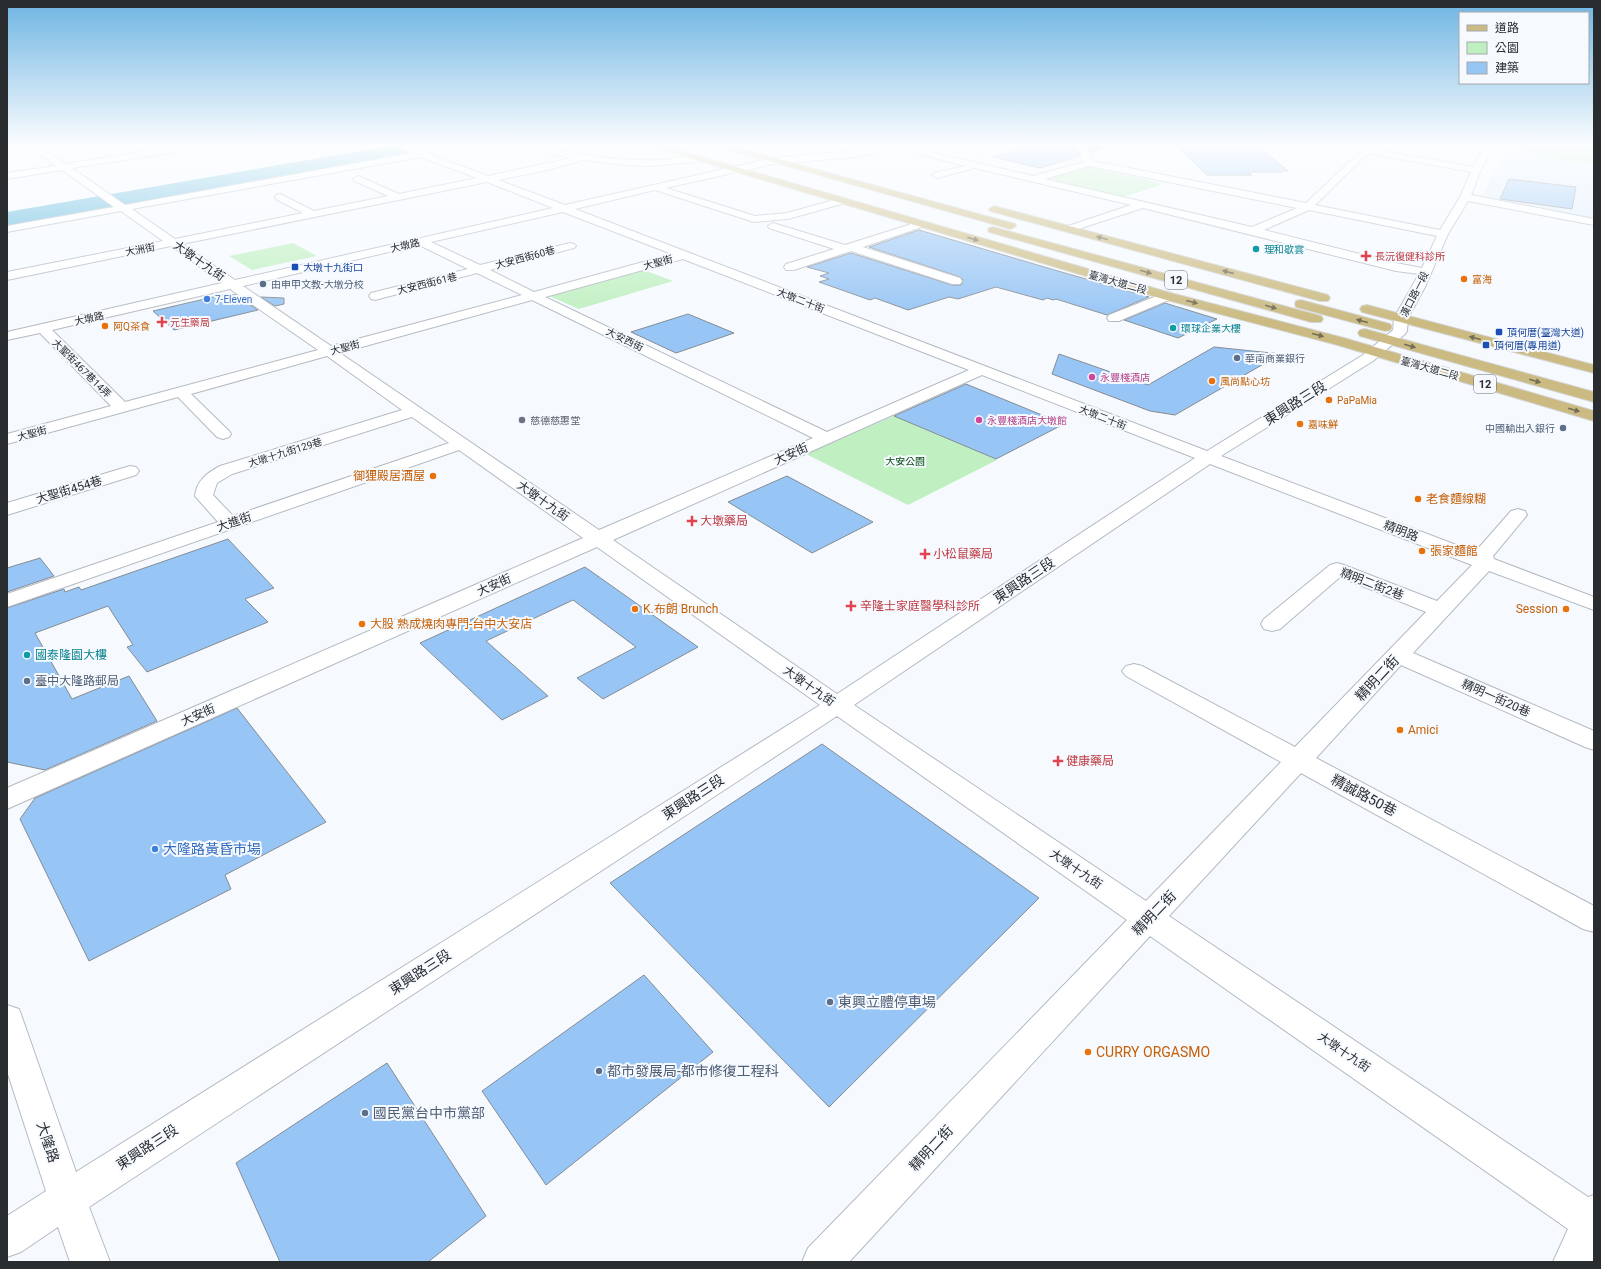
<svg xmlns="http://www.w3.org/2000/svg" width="1601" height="1269" viewBox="0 0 1601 1269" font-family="Roboto,'Noto Sans TC',sans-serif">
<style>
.built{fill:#e2effd}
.green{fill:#c0f0c1}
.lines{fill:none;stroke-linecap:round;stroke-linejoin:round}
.river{fill:#55b4da;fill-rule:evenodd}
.building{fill:#97c5f5;stroke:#858c92}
.minor-casing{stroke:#b4bac2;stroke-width:2}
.major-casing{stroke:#d4d5d6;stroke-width:2}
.minor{fill:#fff;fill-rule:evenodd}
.major{fill:#cbbb82;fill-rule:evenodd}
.oneway{fill:#726d55}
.culture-dot{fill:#0f9aa8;stroke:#f6faff;stroke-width:1.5}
.health-dot{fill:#e0444e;stroke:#f6faff;stroke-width:1.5}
.transit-dot{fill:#1a4fb4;stroke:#f6faff;stroke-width:1.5}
.food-dot{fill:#e8710a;stroke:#f6faff;stroke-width:1.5}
.service-dot{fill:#5c6f8a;stroke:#f6faff;stroke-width:1.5}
.shop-dot{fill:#3f7fe0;stroke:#f6faff;stroke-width:1.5}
.hotel-dot{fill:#d1479c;stroke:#f6faff;stroke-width:1.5}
.worship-dot{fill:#6b7280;stroke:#f6faff;stroke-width:1.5}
.labels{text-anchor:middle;stroke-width:4;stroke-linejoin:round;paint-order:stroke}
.far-street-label{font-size:10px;fill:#2a2d30;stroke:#f6faff}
.far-culture-label{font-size:10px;fill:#0d838f;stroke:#f6faff;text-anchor:start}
.far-health-label{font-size:10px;fill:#be3a42;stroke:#f6faff;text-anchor:start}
.far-transit-label{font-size:10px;fill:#164399;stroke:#f6faff;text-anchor:start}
.far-food-label{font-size:10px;fill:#c56008;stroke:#f6faff;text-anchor:start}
.far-service-label{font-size:10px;fill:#4e5e75;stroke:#f6faff;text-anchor:start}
.far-shop-label{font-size:10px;fill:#366cbe;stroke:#f6faff;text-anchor:start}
.far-hotel-label{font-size:10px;fill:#b23c85;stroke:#f6faff;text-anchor:start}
.far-worship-label{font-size:10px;fill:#5b616d;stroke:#f6faff;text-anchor:start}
.far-park-label{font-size:10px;fill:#064b14;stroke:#f6faff}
.shield{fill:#f6faff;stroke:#676a6e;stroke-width:1}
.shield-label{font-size:11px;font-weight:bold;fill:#2a2d30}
.street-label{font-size:12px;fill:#2a2d30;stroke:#f6faff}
.food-label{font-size:12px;fill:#c56008;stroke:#f6faff;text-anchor:start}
.health-label{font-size:12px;fill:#be3a42;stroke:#f6faff;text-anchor:start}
.culture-label{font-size:12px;fill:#0d838f;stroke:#f6faff;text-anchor:start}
.service-label{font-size:12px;fill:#4e5e75;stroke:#f6faff;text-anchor:start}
.near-street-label{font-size:14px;fill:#2a2d30;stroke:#f6faff}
.near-shop-label{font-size:14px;fill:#366cbe;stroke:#f6faff;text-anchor:start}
.near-service-label{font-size:14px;fill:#4e5e75;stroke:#f6faff;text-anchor:start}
.near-food-label{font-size:14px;fill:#c56008;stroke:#f6faff;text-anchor:start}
</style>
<rect width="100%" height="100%" fill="#f6faff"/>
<path class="built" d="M1509 143H1594V219L1482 197Z"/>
<g class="green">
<path d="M1522 143 1594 145V165C1572 161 1537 160 1519 146Z"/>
<path d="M1086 167H1090L1164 184 1120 198 1040 179Z"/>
<path d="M293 243 317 256 252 270 229 256Z"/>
<path d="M644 270 673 281 579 309 549 296Z"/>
<path d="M896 415 997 460 908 505 806 454Z"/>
</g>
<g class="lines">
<path class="river" d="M406 143H454L451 147 444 149 7 228V212Z"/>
</g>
<g class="building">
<path d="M1045 143H1075L1080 156 1040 168 993 157Z"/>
<path d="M1086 143H1102L1103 149 1091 153Z"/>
<path d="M1178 143H1255L1288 171H1282L1283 172H1247L1252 175H1207L1176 145H1179Z"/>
<path d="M1509 179 1576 187 1572 209 1500 199Z"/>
<path d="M919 230 1058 271 1149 297 1107 315 1056 299 1053 300 1047 298 1043 300 996 287 958 299 949 297 908 310 875 298 870 300 819 282 829 279 820 276 829 273 807 267 851 253 952 285H961L963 280 960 277 869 247Z"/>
<path d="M226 294 236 295 258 310 174 330 153 311Z"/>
<path d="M261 297 284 298V304L275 306Z"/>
<path d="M1165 303 1217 319 1178 338 1124 320Z"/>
<path d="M688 314 734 333 676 353 631 332Z"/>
<path d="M1214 347 1281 354 1175 415 1150 411 1052 374 1059 354 1148 385Z"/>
<path d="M966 384 1064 424 996 459 894 416Z"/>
<path d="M787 476 873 522 812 553 728 502Z"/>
<path d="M228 539 274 588 245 599 268 622 147 672 127 647 133 645 108 606 35 633 72 699 129 676 157 721 45 770 7 762V608L64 589 65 592 79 587 81 590Z"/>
<path d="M40 558 54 576 7 592V568Z"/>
<path d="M585 567 698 647 603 699 577 678 636 647 573 600 486 641 548 696 502 720 420 643Z"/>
<path d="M237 708 326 822 225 875 231 889 89 961 20 819 35 798Z"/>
<path d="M822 744 1039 898 829 1107 610 883Z"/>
<path d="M644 975 713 1052 546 1185 482 1091Z"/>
<path d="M387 1063 486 1216 428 1262H280L236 1163Z"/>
</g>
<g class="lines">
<defs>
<g id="minor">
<path d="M24 143H34L66 164 196 143H219L215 146 72 168 125 205 412 153 390 143H403L418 149 448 143H467L463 146 427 153 488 176 571 158 510 146 506 143C531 143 554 150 579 154 606 159 633 161 661 160 669 159 695 154 699 159L695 162 647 166 624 165 583 160 548 170 498 180 565 205 773 158 855 151 903 143H925L910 147 1033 176 1084 162 1076 143H1084L1093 161 1306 203 1360 152 1325 146 1321 143H1342L1364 147 1369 143H1378L1373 149 1473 167 1486 143H1494L1481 170 1471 195 1594 219V225L1468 201 1448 234 1425 287 1408 318 1407 331 1405 334 1373 361 1221 456 1475 552 1511 511 1518 509 1525 511 1527 515 1493 556 1494 559 1594 597V610L1489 571 1413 653 1594 731V750L1585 747 1401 665 1316 758 1594 906V932L1583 929 1301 773 1169 916 1588 1197 1594 1195 1593 1262H1553L1568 1229 1150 936 849 1262H802L808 1248 1127 920 837 716 89 1207 110 1262H70L58 1227 21 1252 7 1257V1216L46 1191 7 1071V1005L19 1009 23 1020 76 1172 820 705 597 547 7 809V788L583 538 459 450 7 607V594L218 522 195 496C197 480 207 473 220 466L402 410 327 356 191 394 229 431 231 434 229 437 223 439 217 437 178 397 7 444V434L111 406 40 333 7 340V332L222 283 171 246 7 280V272L163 241 121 211 7 232V226L114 207 62 170 7 179V173L56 166ZM899 149 965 166 934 173 932 175 937 178 975 168 1131 205 1065 227 1064 229 1065 231 1069 232 1143 208 1396 271 1419 274 1394 318 1393 330 1363 355 1207 451 575 209 655 190 754 222 788 219 845 203 846 201 841 198 787 213 755 216 666 188 773 164 855 157ZM1368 153 1471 172 1460 197 1440 230 1315 205ZM421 157 477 178 399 194 358 176 353 179 355 181 388 196 314 211 280 194 276 195 275 197 276 199 303 213 175 239 132 209ZM1089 166 1297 208 1252 227 1045 179ZM487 182 553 208 235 280 182 244ZM1309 210 1437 236 1422 268 1396 263 1264 230ZM563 212 672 254 534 292 490 270 574 248 576 246 574 244 570 243 480 265 431 242ZM419 245 468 269 371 293 369 296 371 299 375 300 477 273 522 295 331 346 243 286ZM683 259 969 370 827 432 545 297ZM230 289 318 350 125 402 52 330ZM532 300 813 438 599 530 340 353ZM982 375 1195 458 837 694 613 540ZM412 417 449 443 233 516 213 495 217 483 232 474ZM1210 464 1472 565 1437 601 1344 565 1337 563 1330 565 1264 619 1261 624 1264 629 1272 631 1280 629 1340 577 1426 612 1295 747 1142 666 1134 664 1126 666 1122 671 1126 676 1281 762 1146 901 854 705Z"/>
<path d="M956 143H970L985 150 981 153Z"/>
<path d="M921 221 925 222 926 224 925 226 863 247 960 278 962 281 960 284H952L851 251 794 270H786L784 267 786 264 834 249 769 228 768 226 773 223 845 245Z"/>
<path d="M1167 292 1171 293 1173 296 1171 299 1119 321H1109L1107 318 1109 315Z"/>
<path d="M130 466 136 467 139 471 136 475 7 515V503Z"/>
</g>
<g id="major">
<path d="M639 143H654L1171 293 1344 338 1594 411V421L1334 344 1163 299Z"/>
<path d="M705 143H720L1015 224 1016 226 1011 229 1007 228Z"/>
<path d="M994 206 1328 295 1330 298 1328 301H1320L990 211 989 209Z"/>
<path d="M993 227 1321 316 1323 319 1321 322H1311L989 232 988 230 989 228Z"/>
<path d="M1301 300 1390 324 1392 327 1390 330 1385 331 1296 307 1295 304 1296 301Z"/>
<path d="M1367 305 1594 365V373L1362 312 1360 309 1362 306Z"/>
<path d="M1365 329 1594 392V402L1360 336 1358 333 1360 330Z"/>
</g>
</defs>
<use href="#minor" class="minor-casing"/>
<use href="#major" class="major-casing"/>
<use href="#minor" class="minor"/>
<use href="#major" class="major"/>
</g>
<defs><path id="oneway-solid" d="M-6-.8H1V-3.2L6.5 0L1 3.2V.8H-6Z"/></defs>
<g class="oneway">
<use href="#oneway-solid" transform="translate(1102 238) rotate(-165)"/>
<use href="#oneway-solid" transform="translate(973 239) rotate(16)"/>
<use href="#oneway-solid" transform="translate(1146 272) rotate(16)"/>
<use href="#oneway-solid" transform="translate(1228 272) rotate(-165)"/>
<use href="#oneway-solid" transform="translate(1192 302) rotate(15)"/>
<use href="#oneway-solid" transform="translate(1271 307) rotate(16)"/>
<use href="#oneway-solid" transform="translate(1362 321) rotate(-165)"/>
<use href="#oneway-solid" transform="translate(1318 335) rotate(15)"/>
<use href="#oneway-solid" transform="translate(1475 338) rotate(-165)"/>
<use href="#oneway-solid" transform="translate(1410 346) rotate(16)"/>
<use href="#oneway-solid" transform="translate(1535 381) rotate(16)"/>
<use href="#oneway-solid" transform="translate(1574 410) rotate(16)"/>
</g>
<linearGradient id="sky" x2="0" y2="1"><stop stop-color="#6db4e2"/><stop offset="0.45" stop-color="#fbfdff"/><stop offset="1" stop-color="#fbfdff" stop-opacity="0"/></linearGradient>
<rect width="1601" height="321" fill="url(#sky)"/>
<g class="culture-dot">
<circle cx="1256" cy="249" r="4"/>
<circle cx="1173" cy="328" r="4"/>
<circle cx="27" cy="655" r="4"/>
</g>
<g class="health-dot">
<path d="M1364 250h4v4h4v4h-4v4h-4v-4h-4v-4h4z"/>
<path d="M160 316h4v4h4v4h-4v4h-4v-4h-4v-4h4z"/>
<path d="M690 515h4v4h4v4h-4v4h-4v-4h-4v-4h4z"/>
<path d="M923 548h4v4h4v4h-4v4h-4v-4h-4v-4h4z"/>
<path d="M849 600h4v4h4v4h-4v4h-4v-4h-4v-4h4z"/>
<path d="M1056 755h4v4h4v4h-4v4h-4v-4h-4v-4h4z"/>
</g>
<g class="transit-dot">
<rect x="291" y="263" width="8" height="8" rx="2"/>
<rect x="1495" y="328" width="8" height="8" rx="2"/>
<rect x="1482" y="341" width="8" height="8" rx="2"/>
</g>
<g class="food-dot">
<circle cx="1464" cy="279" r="4"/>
<circle cx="105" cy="326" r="4"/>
<circle cx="1212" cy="381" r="4"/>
<circle cx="1329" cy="400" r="4"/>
<circle cx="1300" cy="424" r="4"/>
<circle cx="433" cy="476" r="4"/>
<circle cx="1418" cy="499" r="4"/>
<circle cx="1422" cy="551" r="4"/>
<circle cx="635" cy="609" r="4"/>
<circle cx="1566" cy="609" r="4"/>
<circle cx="362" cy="624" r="4"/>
<circle cx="1400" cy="730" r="4"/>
<circle cx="1088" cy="1052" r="4"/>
</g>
<g class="service-dot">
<circle cx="263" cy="284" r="4"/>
<circle cx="1237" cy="358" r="4"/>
<circle cx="1563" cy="428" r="4"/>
<circle cx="27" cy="681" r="4"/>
<circle cx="830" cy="1002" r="4"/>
<circle cx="599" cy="1071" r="4"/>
<circle cx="365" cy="1113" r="4"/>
</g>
<g class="shop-dot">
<circle cx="207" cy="299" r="4"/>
<circle cx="155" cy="849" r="4"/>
</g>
<g class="hotel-dot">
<circle cx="1092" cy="377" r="4"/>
<circle cx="979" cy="420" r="4"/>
</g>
<circle class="worship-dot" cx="522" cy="420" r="4"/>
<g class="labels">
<g class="far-street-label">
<text transform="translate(405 245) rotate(-13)" y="4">大墩路</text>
<text transform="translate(140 249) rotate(-11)" y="4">大洲街</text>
<text transform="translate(525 257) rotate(-15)" y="4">大安西街60巷</text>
<text transform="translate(658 262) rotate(-15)" y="4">大聖街</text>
<text transform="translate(1118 282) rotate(16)" y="4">臺灣大道二段</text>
<text transform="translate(427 283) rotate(-14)" y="4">大安西街61巷</text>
<text transform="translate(1414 294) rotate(-63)" y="4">漢口路一段</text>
<text transform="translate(801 300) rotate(21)" y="4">大墩二十街</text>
<text transform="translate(89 318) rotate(-13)" y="4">大墩路</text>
<text transform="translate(625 339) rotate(26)" y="4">大安西街</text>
<text transform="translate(345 347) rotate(-15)" y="4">大聖街</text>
<text transform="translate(82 368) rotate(45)" y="4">大聖街467巷14弄</text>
<text transform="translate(1430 368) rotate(16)" y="4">臺灣大道二段</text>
<text transform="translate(1103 417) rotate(21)" y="4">大墩二十街</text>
<text transform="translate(32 433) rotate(-15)" y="4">大聖街</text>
<text transform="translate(285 452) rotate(-17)" y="4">大墩十九街129巷</text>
</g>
<g class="far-culture-label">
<text x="1264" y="253">理和歇雲</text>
<text x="1181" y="332">環球企業大樓</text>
</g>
<g class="far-health-label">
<text x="1375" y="260">長沅復健科診所</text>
<text x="170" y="326">元生藥局</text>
</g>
<g class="far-transit-label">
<text x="303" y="271">大墩十九街口</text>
<text x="1507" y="336">頂何厝(臺灣大道)</text>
<text x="1494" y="349">頂何厝(專用道)</text>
</g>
<g class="far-food-label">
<text x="1472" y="283">富海</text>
<text x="113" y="330">阿Q茶食</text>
<text x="1220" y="385">風尚點心坊</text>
<text x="1337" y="404">PaPaMia</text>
<text x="1308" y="428">嘉味鮮</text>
</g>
<g class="far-service-label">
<text x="271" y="288">由申甲文教-大墩分校</text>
<text x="1245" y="362">華南商業銀行</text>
<text x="1555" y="432" text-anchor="end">中國輸出入銀行</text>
</g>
<g class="far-shop-label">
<text x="215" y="303">7-Eleven</text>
</g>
<g class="far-hotel-label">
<text x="1100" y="381">永豐棧酒店</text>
<text x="987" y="424">永豐棧酒店大墩館</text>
</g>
<g class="far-worship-label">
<text x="530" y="424">慈德慈惠堂</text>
</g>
<g class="far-park-label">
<text x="905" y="465">大安公園</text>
</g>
<g class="shield">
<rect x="1165" y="271" width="22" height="18" rx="3"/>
<rect x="1474" y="375" width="22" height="18" rx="3"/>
</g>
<g class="shield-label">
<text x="1176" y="284">12</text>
<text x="1485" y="388">12</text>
</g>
<g class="street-label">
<text transform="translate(199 261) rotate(35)" y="4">大墩十九街</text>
<text transform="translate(791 454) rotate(-24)" y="4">大安街</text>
<text transform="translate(69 490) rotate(-17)" y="4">大聖街454巷</text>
<text transform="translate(543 501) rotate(35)" y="4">大墩十九街</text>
<text transform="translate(234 522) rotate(-19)" y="4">大進街</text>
<text transform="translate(1401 531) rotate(21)" y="4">精明路</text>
<text transform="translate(1372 584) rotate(21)" y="4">精明二街2巷</text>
<text transform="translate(494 585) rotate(-24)" y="4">大安街</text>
<text transform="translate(809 686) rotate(35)" y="4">大墩十九街</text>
<text transform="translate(1496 698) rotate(24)" y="4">精明一街20巷</text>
<text transform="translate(198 715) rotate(-24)" y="4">大安街</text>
<text transform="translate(1076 869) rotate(34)" y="4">大墩十九街</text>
<text transform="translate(1344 1052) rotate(34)" y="4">大墩十九街</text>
</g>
<g class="food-label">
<text x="425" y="480" text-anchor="end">御狸殿居酒屋</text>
<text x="1426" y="503">老食麵線糊</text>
<text x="1430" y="555">張家麵館</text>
<text x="643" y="613">K.布朗 Brunch</text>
<text x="1558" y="613" text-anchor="end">Session</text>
<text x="370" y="628">大股 熟成燒肉專門-台中大安店</text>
<text x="1408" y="734">Amici</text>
</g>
<g class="health-label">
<text x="700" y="525">大墩藥局</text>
<text x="933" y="558">小松鼠藥局</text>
<text x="860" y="610">辛隆士家庭醫學科診所</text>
<text x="1066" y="765">健康藥局</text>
</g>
<g class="culture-label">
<text x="35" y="659">國泰隆園大樓</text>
</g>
<g class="service-label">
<text x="35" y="685">臺中大隆路郵局</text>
</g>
<g class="near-street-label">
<text transform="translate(1295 403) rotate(-32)" y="5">東興路三段</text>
<text transform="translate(1024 580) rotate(-34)" y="5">東興路三段</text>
<text transform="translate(1377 678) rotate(-47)" y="5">精明二街</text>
<text transform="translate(1364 795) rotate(28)" y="5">精誠路50巷</text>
<text transform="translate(693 797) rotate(-33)" y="5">東興路三段</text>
<text transform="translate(1154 913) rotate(-46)" y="5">精明二街</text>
<text transform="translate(420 972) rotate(-33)" y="5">東興路三段</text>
<text transform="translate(48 1142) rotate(72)" y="5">大隆路</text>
<text transform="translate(147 1147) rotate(-33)" y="5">東興路三段</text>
<text transform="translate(931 1148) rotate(-47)" y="5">精明二街</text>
</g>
<g class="near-shop-label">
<text x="163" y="854">大隆路黃昏市場</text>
</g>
<g class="near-service-label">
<text x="838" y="1007">東興立體停車場</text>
<text x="607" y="1076">都市發展局-都市修復工程科</text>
<text x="373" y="1118">國民黨台中市黨部</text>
</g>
<g class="near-food-label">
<text x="1096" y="1057">CURRY ORGASMO</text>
</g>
</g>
<rect width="1601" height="1269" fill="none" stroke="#2a2d30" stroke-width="16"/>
<rect x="1459" y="12" width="130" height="72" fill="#f6faff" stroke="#a4a8ac"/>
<rect x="1467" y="25" width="20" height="6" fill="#cbbb82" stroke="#a4a8ac"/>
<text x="1495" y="32" font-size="12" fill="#2a2d30">道路</text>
<rect x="1467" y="42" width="20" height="12" fill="#c0f0c1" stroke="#a4a8ac"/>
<text x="1495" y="52" font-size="12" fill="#2a2d30">公園</text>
<rect x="1467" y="62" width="20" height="12" fill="#97c5f5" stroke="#a4a8ac"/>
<text x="1495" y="72" font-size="12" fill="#2a2d30">建築</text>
</svg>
